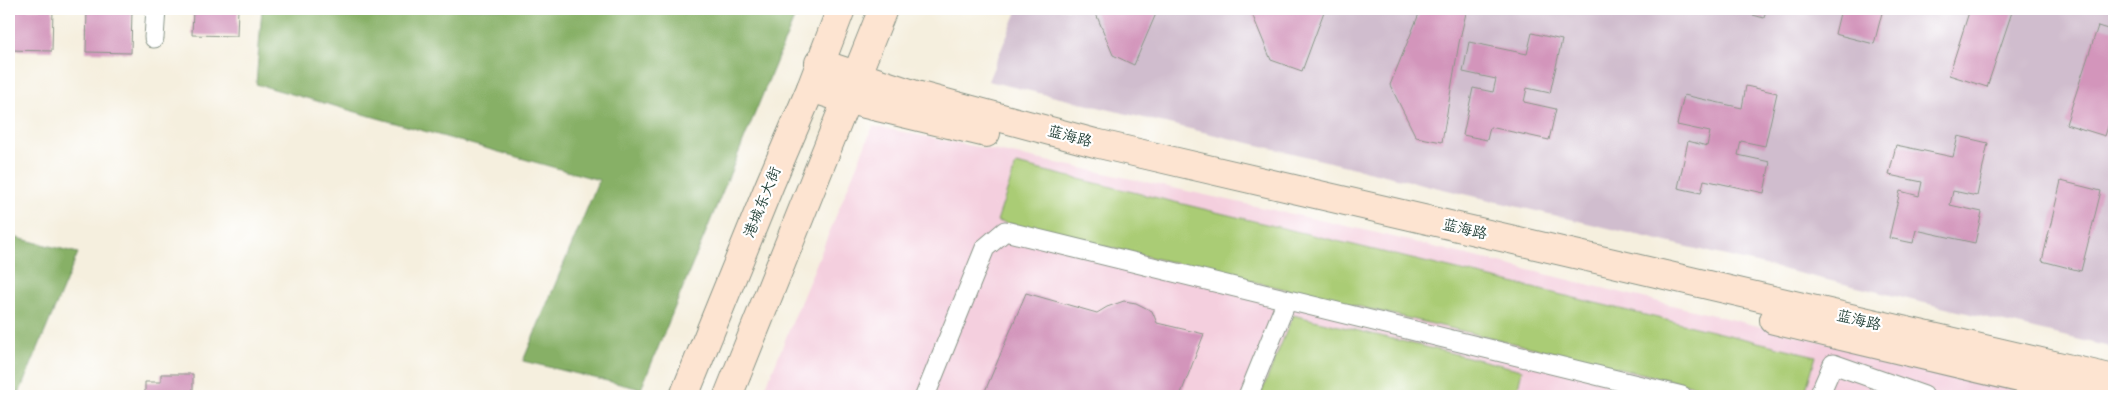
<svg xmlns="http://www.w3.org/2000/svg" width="2123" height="405" viewBox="0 0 2123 405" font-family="'Gochi Hand','LXGW WenKai TC',sans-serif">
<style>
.built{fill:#f4cfde}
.industrial{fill:#d0bdce}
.green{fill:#aacc74;stroke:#648454}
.forest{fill:#87b066;stroke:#53764d}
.building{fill:#d395bb}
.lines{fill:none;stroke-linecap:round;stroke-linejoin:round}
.street-casing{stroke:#8a9689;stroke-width:21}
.secondary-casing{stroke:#8a9689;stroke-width:30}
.street{stroke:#fff;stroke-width:19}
.secondary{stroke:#fde4d1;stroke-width:28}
.labels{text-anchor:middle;stroke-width:4.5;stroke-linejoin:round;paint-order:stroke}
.street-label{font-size:15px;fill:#1f3d34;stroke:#fff}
</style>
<rect width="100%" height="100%" fill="#fff"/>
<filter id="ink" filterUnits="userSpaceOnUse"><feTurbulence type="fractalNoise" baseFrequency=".02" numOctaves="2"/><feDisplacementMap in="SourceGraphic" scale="10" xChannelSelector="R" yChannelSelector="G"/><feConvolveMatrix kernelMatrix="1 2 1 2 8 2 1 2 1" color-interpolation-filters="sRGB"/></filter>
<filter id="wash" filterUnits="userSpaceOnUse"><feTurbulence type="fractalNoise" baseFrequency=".0096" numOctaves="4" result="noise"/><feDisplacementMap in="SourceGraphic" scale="20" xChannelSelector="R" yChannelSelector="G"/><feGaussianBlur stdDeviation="1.12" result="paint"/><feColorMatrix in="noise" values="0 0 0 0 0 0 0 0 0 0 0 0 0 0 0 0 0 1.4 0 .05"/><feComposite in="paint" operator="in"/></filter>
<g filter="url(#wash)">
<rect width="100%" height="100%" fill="#f5efde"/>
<path class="built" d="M873 126 1086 169 1360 229 2046 396H762Z"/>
<path class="industrial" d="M1018 9H2114V348L988 81Z"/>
<g class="green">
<path d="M1016 164 1816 356 1804 396H1737L997 221Z"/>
<path d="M1293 315 1522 370 1516 396H1260Z"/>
</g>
<g class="forest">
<path d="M262 9H798L641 389 523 361 599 180 256 84Z"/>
<path d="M9 236 78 253 18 396H9Z"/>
</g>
<g id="blocks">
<g class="building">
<path d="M9 9H53L52 51 9 50Z"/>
<path d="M87 9 132 10 131 53 86 52Z"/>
<path d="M193 9H238L237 36 192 35Z"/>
<path d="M1094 9H1158L1134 65 1113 55Z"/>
<path d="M1250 9H1325L1302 71 1271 60Z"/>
<path d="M1421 9H1467L1459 43 1442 142 1416 137 1390 85Z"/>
<path d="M1731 9H1766L1764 18Z"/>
<path d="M1841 9H1883L1874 44 1835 34Z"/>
<path d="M1970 9H2013L1987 87 1949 75Z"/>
<path d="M2098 26 2114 31V107L2105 136 2066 124Z"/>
<path d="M1532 33 1562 40 1550 93 1527 88 1524 102 1556 109 1549 140 1490 127 1487 140 1463 135 1473 88 1493 92 1496 79 1463 72 1469 42 1527 54Z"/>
<path d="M1746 86 1777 93 1765 146 1741 141 1738 155 1770 162 1764 193 1704 180 1701 193 1678 188 1688 141 1707 146 1710 132 1677 125 1684 95 1742 108Z"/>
<path d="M1958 136 1988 143 1977 196 1953 191 1950 205 1982 212 1975 243 1916 230 1913 243 1889 238 1900 191 1919 196 1922 182 1889 175 1896 145 1953 157Z"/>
<path d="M2061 181 2101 191 2081 271 2042 261Z"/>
<path d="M1026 293 1097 313 1107 307 1124 301 1136 303 1152 311 1157 323 1204 334 1180 396H983Z"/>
<path d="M161 374H193V396H145V382H161Z"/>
</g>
</g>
</g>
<g filter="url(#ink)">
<use href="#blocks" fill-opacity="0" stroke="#8a9689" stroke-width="1"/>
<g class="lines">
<defs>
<g id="street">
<path d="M154 38 156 9"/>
<path d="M925 396 985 248 1005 231 1682 396"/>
<path d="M1248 396 1287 300"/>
<path d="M1819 396 1833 364 1924 396"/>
</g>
<g id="secondary">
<path d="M819 63 916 95 1095 143 2114 379"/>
<path d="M811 88 848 100 986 133"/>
<path d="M1774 320 2095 396"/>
<path d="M684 396 770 184 811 88 841 9"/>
<path d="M728 396 883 9"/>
</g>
</defs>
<use href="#street" class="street-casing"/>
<use href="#secondary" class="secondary-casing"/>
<use href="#street" class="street"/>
<use href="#secondary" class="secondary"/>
</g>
</g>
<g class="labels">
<g class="street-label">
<text transform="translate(1070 136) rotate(15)" y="5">蓝海路</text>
<text transform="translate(762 202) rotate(-68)" y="5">港城东大街</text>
<text transform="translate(1465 229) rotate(13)" y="5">蓝海路</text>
<text transform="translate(1859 320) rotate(13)" y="5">蓝海路</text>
</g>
</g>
<rect width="2123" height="405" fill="none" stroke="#fff" stroke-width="30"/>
</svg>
